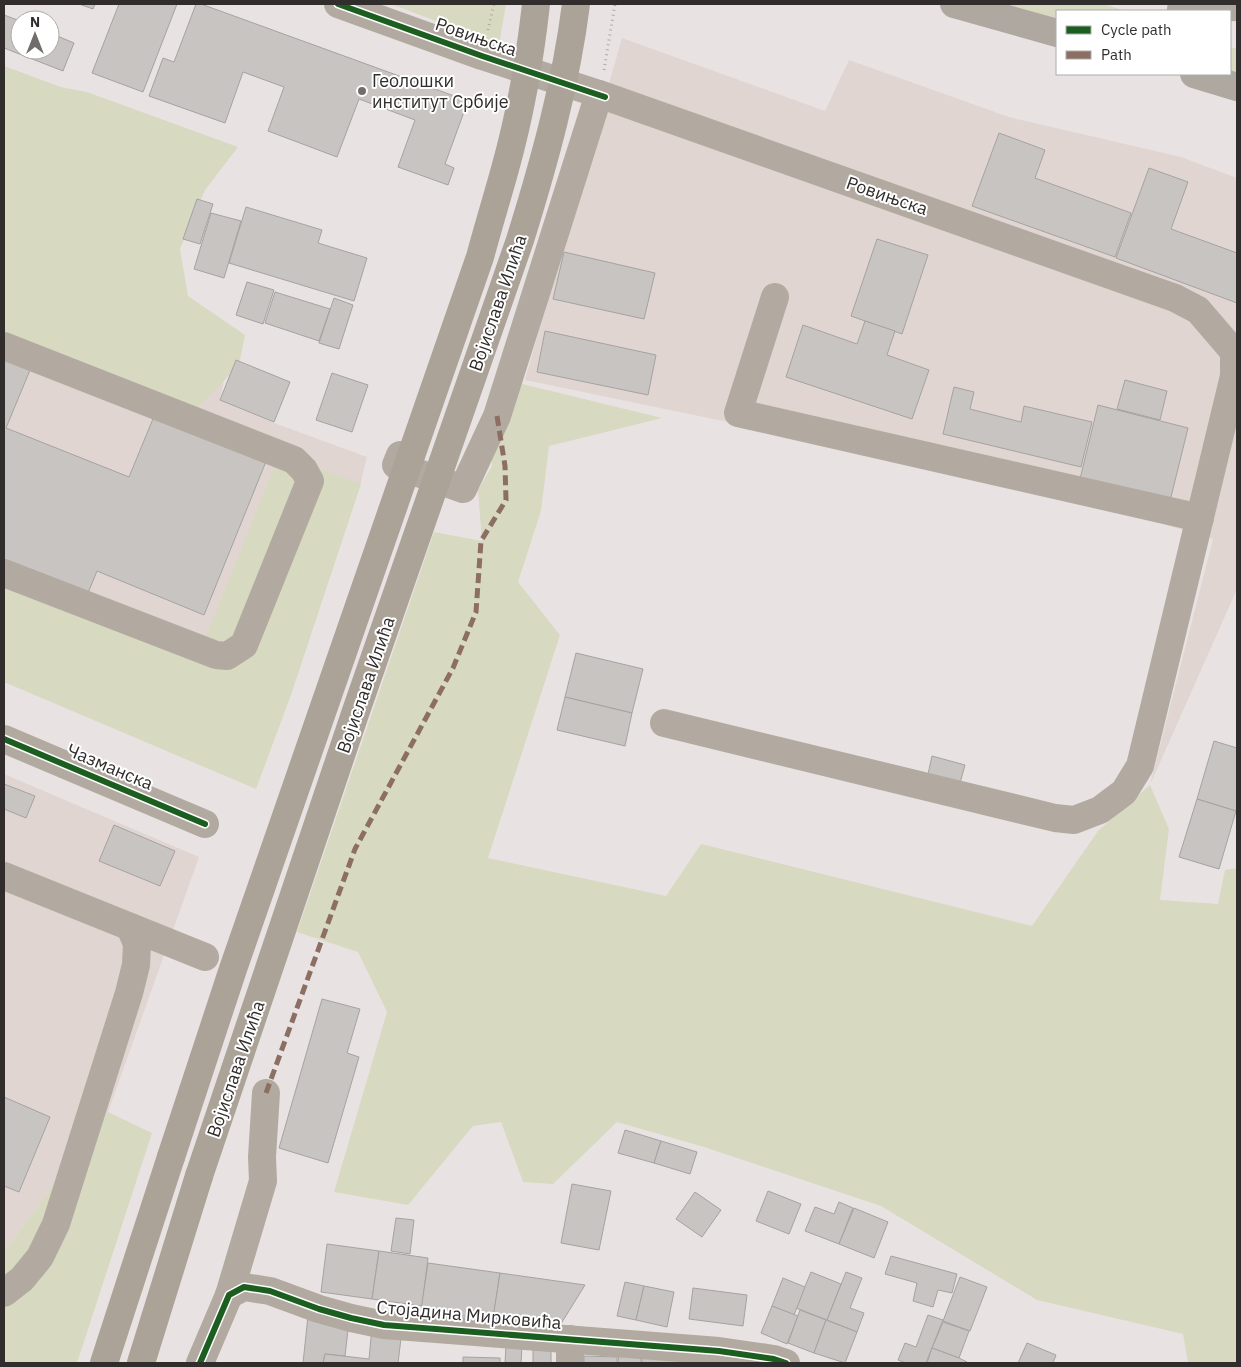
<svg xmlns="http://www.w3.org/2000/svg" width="1241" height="1367" viewBox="0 0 1241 1367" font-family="'IBM Plex Sans',sans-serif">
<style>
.built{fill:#e0d5d1}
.green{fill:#d8d9c1}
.building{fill:#c7c4c2;stroke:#a5a2a1}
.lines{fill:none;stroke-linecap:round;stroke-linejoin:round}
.path{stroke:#b1aba5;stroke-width:3;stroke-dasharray:1 4;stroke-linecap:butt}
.minor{stroke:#b2aaa1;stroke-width:28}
.major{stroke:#aba298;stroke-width:28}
.highway{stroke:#afa8a0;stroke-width:28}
.major-bridge{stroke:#aba298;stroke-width:28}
.quiet{stroke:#8d6e63;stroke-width:5;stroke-dasharray:10 5;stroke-linecap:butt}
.cycleway-casing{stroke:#fff;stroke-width:9}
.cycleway{stroke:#1b5e20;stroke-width:6}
.poi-dot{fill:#716d6c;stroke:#fff;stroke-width:2}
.labels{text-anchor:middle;stroke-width:4;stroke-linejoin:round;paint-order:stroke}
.street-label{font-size:18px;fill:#312d2c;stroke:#fff}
.poi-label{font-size:18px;fill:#312d2c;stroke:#fff;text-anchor:start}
</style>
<rect width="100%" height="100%" fill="#e8e3e2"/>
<g class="built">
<path d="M622 38 825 111 849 60 1009 117 1181 157 1237 178V589L1150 785 1213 539 1070 496 911 460 525 380Z"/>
<path d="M4 313 224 380 220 400 277 424 367 457 360 486 283 692 4 584Z"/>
<path d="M4 774 199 857 108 1112 4 1252Z"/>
</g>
<g class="green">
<path d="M391 4H506L499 45Z"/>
<path d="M1004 4H1103L1126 11H1057V19Z"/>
<path d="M1230 47 1237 49V76L1230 74Z"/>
<path d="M4 66 61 87 87 92 238 147 205 190 180 249 188 296 245 335 239 365 181 425 4 355Z"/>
<path d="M506 380 662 418 549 446 541 511 518 582 560 635 488 858 666 896 701 844 1032 926 1098 831 1150 785 1169 829 1160 900 1218 904 1225 870 1237 868V1363H1188L1183 1334 1037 1300 881 1206 704 1147 617 1122 553 1184 523 1182 501 1122 473 1126 408 1205 334 1192 387 1012 358 952 297 932 434 532 482 541 478 490 492 466 490 440Z"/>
<path d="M279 454 361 484 291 695 256 789 4 682V573L201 649Z"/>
<path d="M108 1112 152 1133 77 1363H4V1252Z"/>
</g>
<g class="building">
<path d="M79 4H95L93 9Z"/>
<path d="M119 4H177L143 92 92 73Z"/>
<path d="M196 4H201L468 101 445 164 454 168 448 185 398 167 415 120 359 99 337 157 268 131 284 87 243 72 225 123 149 96 163 58 174 62Z"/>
<path d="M4 15 20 21V50H50V33L74 43 63 71 4 48Z"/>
<path d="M999 133 1045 150 1035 178 1131 213 1115 257 972 206Z"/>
<path d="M1149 168 1188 182 1171 229 1237 253V303L1116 258Z"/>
<path d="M197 199 213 204 200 244 183 239Z"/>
<path d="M246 207 322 230 318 243 367 258 354 301 229 263Z"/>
<path d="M211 213 241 221 224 278 194 269Z"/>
<path d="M877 239 928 255 902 334 851 316Z"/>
<path d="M564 252 655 273 644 319 553 299Z"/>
<path d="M247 282 274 290 263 324 236 315Z"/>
<path d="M275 292 330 309 319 341 265 323Z"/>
<path d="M334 298 353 305 339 349 319 343Z"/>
<path d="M865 321 895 331 887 355 929 370 912 419 786 377 803 325 857 344Z"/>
<path d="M545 331 656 355 648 395 537 372Z"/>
<path d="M4 360 30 370 6 428 129 477 155 414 267 459 204 615 97 571 88 593 4 559Z"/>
<path d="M236 360 290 382 274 422 220 400Z"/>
<path d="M332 373 368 385 352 432 316 420Z"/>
<path d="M1125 380 1167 391 1160 420 1117 409Z"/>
<path d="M954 387 974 392 970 409 1021 422 1024 406 1092 422 1081 467 943 434Z"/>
<path d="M1098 405 1188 428 1170 501 1080 479Z"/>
<path d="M576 653 643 669 632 713 565 697Z"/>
<path d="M565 697 632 713 625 746 557 730Z"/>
<path d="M1214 741 1237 748V807L1236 811 1197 799Z"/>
<path d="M932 756 965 765 960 783 928 774Z"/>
<path d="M4 784 35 796 26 818 4 809Z"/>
<path d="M1197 799 1236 811 1219 869 1179 857Z"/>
<path d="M114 825 175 851 160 886 99 861Z"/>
<path d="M322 999 360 1009 347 1053 359 1057 328 1163 279 1148Z"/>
<path d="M4 1097 50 1117 19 1192 4 1186Z"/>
<path d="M625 1130 661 1141 654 1163 618 1153Z"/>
<path d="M661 1141 697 1152 690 1174 654 1163Z"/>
<path d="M572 1184 611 1191 599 1250 561 1243Z"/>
<path d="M768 1191 801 1204 789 1234 756 1221Z"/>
<path d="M695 1192 721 1210 702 1237 676 1219Z"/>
<path d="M839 1202 853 1208 839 1244 805 1231 815 1207 834 1214Z"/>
<path d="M854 1208 888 1222 874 1258 839 1244Z"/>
<path d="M396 1218 414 1220 410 1254 391 1251Z"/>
<path d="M327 1244 379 1251 372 1299 321 1292Z"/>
<path d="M379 1251 428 1258 422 1306 372 1299Z"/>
<path d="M891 1256 957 1274 952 1293 938 1290 933 1307 913 1301 917 1283 885 1274Z"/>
<path d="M428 1263 500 1273 493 1320 421 1310Z"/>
<path d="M811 1272 841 1284 827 1320 796 1308Z"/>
<path d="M846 1272 862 1278 850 1308 864 1313 857 1332 827 1320Z"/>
<path d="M500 1273 585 1285 559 1327 493 1318Z"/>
<path d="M960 1277 987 1287 970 1331 943 1321Z"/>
<path d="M783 1278 805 1287 794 1315 772 1306Z"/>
<path d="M625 1282 644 1286 636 1320 617 1316Z"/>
<path d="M644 1286 674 1292 667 1327 636 1320Z"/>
<path d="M693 1288 747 1295 743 1326 689 1319Z"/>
<path d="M772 1306 798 1316 787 1344 761 1333Z"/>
<path d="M800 1310 826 1320 814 1353 788 1343Z"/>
<path d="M928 1315 943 1320 926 1363H906L898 1360 905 1343 916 1347Z"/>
<path d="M308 1316 349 1321 345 1356 325 1354 323 1363H303Z"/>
<path d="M826 1320 857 1332 845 1363 814 1353Z"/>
<path d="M943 1322 969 1331 959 1358 932 1348Z"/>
<path d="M372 1327 402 1330 398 1363H323L325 1354 369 1359Z"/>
<path d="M1027 1343 1056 1355 1053 1363H1018Z"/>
<path d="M506 1346H522L521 1363H505Z"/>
<path d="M932 1348 959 1358 967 1362 966 1363H927Z"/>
<path d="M619 1349 641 1350V1363H618Z"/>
<path d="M533 1350 551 1351V1363H533Z"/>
<path d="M642 1352 691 1354 690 1363H642Z"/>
<path d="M584 1356 617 1357V1363H584Z"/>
<path d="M463 1357 500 1358V1363H463Z"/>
</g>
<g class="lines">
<g class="path">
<path d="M488 30 494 4"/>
<path d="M604 70 615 4"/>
</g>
<g class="minor">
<path d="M338 4 482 56 599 94 1175 298 1198 310 1234 352V376L1140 766 1124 792 1100 810 1074 820 1055 818 664 723"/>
<path d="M775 297 738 413 1200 518"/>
<path d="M4 346 294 460 304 470 310 481 244 645 227 656 216 655 4 573"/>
<path d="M400 455 396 465 463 489 497 416 599 94"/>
<path d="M4 739 205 824"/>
<path d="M4 876 205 957"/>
<path d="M4 1293 22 1279 40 1257 56 1224 129 993 136 965 137 944 130 927"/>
<path d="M229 1295 263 1181 262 1157 266 1093"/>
<path d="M570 1339V1363"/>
<path d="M200 1363 229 1295 244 1287 270 1291 319 1309 351 1318 384 1325 719 1351 774 1359 786 1363"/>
</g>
<g class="major">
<path d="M104 1363 171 1157"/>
<path d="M141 1363 199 1176"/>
</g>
<g class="highway">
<path d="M954 4 1057 33"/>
<path d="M1181 9 1237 7"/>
<path d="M1194 74 1237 87"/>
</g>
<g class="major-bridge">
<path d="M171 1157 233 969 480 257C488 227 497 198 505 169 520 115 530 59 536 4"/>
<path d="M199 1176 356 711 520 240C544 163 566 84 576 4"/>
</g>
<path class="quiet" d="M266 1093 355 849 453 668 476 612 481 541 506 500 505 466 497 416"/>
<defs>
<g id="cycleway">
<path d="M338 4 482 56 605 97"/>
<path d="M4 739 205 824"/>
<path d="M200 1363 229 1295 244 1287 270 1291 319 1309 351 1318 384 1325 719 1351 774 1359 786 1363"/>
</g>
</defs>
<use href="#cycleway" class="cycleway-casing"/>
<use href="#cycleway" class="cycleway"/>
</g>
<circle class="poi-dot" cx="362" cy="91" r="5"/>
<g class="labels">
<g class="street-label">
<text transform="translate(476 37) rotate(19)" y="6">Ровињска</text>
<text transform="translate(887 196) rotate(19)" y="6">Ровињска</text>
<text transform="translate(498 303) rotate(-71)" y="6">Војислава Илића</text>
<text transform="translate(366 685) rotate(-71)" y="6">Војислава Илића</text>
<text transform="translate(110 767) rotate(23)" y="6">Чазманска</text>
<text transform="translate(236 1069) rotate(-71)" y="6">Војислава Илића</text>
<text transform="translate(469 1315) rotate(5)" y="6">Стојадина Мирковића</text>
</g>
<g class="poi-label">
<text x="372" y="87">Геолошки<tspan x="372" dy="21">институт Србије</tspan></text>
</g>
</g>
<rect width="1241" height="1367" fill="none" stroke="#312d2c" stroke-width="10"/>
<rect x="1056" y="10" width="175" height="65" fill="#ffffff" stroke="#adabab"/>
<rect x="1066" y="26" width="25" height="8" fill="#1b5e20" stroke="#adabab"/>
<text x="1101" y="35" font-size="15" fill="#312d2c">Cycle path</text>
<rect x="1066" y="51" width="25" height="8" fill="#8d6e63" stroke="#adabab"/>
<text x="1101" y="60" font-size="15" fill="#312d2c">Path</text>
<g transform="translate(35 35)"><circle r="24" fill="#ffffff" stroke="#adabab"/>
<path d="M0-4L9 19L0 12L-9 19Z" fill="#716d6c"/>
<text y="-8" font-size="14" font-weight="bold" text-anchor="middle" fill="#312d2c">N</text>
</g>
</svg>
